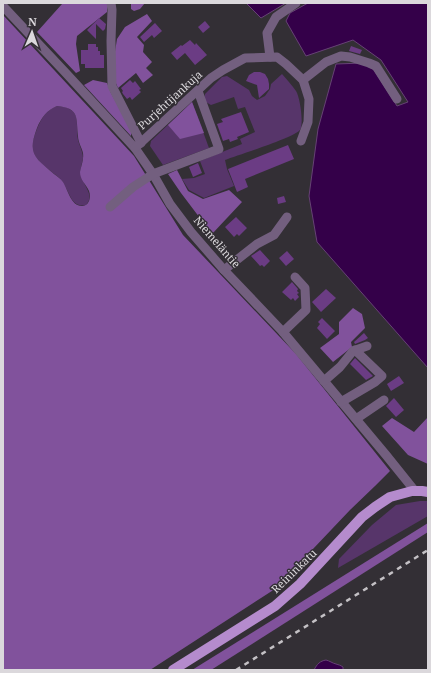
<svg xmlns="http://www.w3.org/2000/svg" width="431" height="673" viewBox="0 0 431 673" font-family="'Noto Serif',serif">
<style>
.green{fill:#57356a}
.forest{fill:#81529c;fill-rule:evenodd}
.water{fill:#340049;stroke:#664175}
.building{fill:#6b3c84}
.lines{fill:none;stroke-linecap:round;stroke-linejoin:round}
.minor{stroke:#735f7f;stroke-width:9}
.major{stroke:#b58bcd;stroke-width:10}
.rail{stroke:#c4c1c5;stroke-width:2.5;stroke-dasharray:5 5;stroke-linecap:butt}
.labels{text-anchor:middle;stroke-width:3;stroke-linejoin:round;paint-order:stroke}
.street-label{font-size:11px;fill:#dbd8dc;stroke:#332f35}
</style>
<rect width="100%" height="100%" fill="#332f35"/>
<g class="green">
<path d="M282 74C287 80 292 85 296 91 300 97 304 124 300 130 293 138 238 155 225 160L227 169 234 186 204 198 189 190 182 179 194 178 205 174 200 161 242 144 240 139 255 132 245 107 238 109 234 97 211 105 204 101 205 94 222 77 227 76 249 90 252 96 257 100 265 96 270 89 271 84Z"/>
<path d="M192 102 209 148 163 165 150 146 151 141Z"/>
<path d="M57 106C83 108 75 122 78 140 80 147 83 152 83 158 82 164 80 169 81 174 82 185 96 195 86 205 71 209 69 190 62 181 60 178 56 175 53 173 35 158 27 153 37 129 41 119 46 110 57 106Z"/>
<path d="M420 501H428V516L338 568 339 559 372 525 396 505Z"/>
</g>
<g class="forest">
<path d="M62 3H107V12L77 36 76 44 80 71 76 73 37 32 62 4Z"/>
<path d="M131 3H145L140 9 134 11 131 9Z"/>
<path d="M147 14 152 21 137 37 144 45 143 52 152 62 146 68 153 75 143 83 136 73 118 88 115 81 114 58 117 39 125 27Z"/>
<path d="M3 15 134 156 183 235 296 354 390 471 375 486 350 510 275 589 150 670H3ZM57 106C80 108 76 118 78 136 78 142 82 148 83 153 84 160 81 166 80 172 80 180 86 184 89 191 91 196 90 205 83 206 71 207 68 190 63 182 61 179 57 176 54 174 35 158 27 154 37 128 41 118 47 110 57 106Z"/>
<path d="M93 80 107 83 111 93 131 130V136L84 85Z"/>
<path d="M192 102 204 133 180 139 168 125Z"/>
<path d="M177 170 188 191 203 199 229 190 242 202 212 234 181 193 168 174Z"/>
<path d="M353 308 362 314 365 328 351 342 352 347 333 362 320 348 339 334V322Z"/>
<path d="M428 417V464L408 455 382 426 392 418 414 432Z"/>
<path d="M428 523V532L211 670H192Z"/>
</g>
<g class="water">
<path d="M246 3H286L261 18Z"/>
<path d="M308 3H428V368L317 242 309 196 318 129 336 64 363 63 374 70 397 106 408 102 381 60 353 40 306 56 286 21 290 13Z"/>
<path d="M326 660C330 661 332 663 336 664 339 665 340 665 343 667V670H314C317 664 320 661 326 660Z"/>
</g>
<g class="building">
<path d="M99 18 106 24 105 29 103 31 96 24V39L87 30Z"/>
<path d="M205 21 210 27 203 33 198 27Z"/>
<path d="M155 23 162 31 154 38 152 35 144 42 140 37Z"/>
<path d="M190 40 195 45 196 43 207 55 195 65 185 53 177 60 171 53 181 45 182 46Z"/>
<path d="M88 44H96V47H98V51H100V55H104V68H85V64H81V50H88Z"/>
<path d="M351 46 362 50 360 54 349 51Z"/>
<path d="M254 72H260L265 74 268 79 269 84V89L259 98 257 85 246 81 249 75Z"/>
<path d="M130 80 133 83 135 81 141 89 139 90 141 92 132 100 130 97 127 99 123 94 122 92 123 91 121 88Z"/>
<path d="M241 112 249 132 237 137 238 139 230 142 229 139 223 141 217 124 223 122 221 119Z"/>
<path d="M288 145 294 159 245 179 248 187 237 192 228 169Z"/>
<path d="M198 163 202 173 193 177 189 167Z"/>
<path d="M284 196 286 202 278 204 277 198Z"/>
<path d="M236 217 247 228 239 236 237 234 234 237 225 227Z"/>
<path d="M260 250 270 261 264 267 262 265 260 266 251 256Z"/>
<path d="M287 251 294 259 286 266 279 258Z"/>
<path d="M292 282 298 289 297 291 299 293 297 294 299 297 295 301 293 298 291 300 282 292Z"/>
<path d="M326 289 336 298 321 312 312 302Z"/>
<path d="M322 318 335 331 327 339 317 328 320 324 318 322Z"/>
<path d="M364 333 368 338 365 340 355 344 354 342Z"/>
<path d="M355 358 373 376 366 380 350 364Z"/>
<path d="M399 376 404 383 391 391 387 384Z"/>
<path d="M394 398 404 410 396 417 386 406Z"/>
</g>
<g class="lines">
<g class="minor">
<path d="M111 3 112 10 111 41 112 86 141 143"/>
<path d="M3 6 64 71 135 148 153 174 170 204 191 232 224 270 283 332 386 455 415 491"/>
<path d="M270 57 267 33 276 17 296 3"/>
<path d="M303 80 326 62 341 56 350 57 369 63 376 66 397 99"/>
<path d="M135 148 211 78 223 70 245 58 277 57 286 64 303 80 309 99 308 122 301 141"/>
<path d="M110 207 133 187 153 174 219 149 198 91"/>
<path d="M224 270 257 244 274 235 287 217"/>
<path d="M283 332 306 310 305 288 295 277"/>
<path d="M324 381 340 367 353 351 367 346"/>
<path d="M341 402 375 382 382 376 355 350"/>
<path d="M356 419 384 400"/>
</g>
<path class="major" d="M173 670 275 606 300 584 362 517 375 507 390 497 412 491H422L428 492"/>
<path class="rail" d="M236 670 428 550"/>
</g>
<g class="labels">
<g class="street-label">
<text transform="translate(170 100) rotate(-42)" y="4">Purjehtijankuja</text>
<text transform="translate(217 242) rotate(49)" y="4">Niemeläntie</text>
<text transform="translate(294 571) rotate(-44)" y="4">Reininkatu</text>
</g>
</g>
<rect width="431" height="673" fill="none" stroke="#dbd8dc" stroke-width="8"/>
<g transform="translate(32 32) rotate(2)" stroke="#332f35" stroke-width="3" paint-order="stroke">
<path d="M0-3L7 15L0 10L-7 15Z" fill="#dbd8dc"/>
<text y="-6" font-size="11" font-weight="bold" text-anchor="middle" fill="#dbd8dc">N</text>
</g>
</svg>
